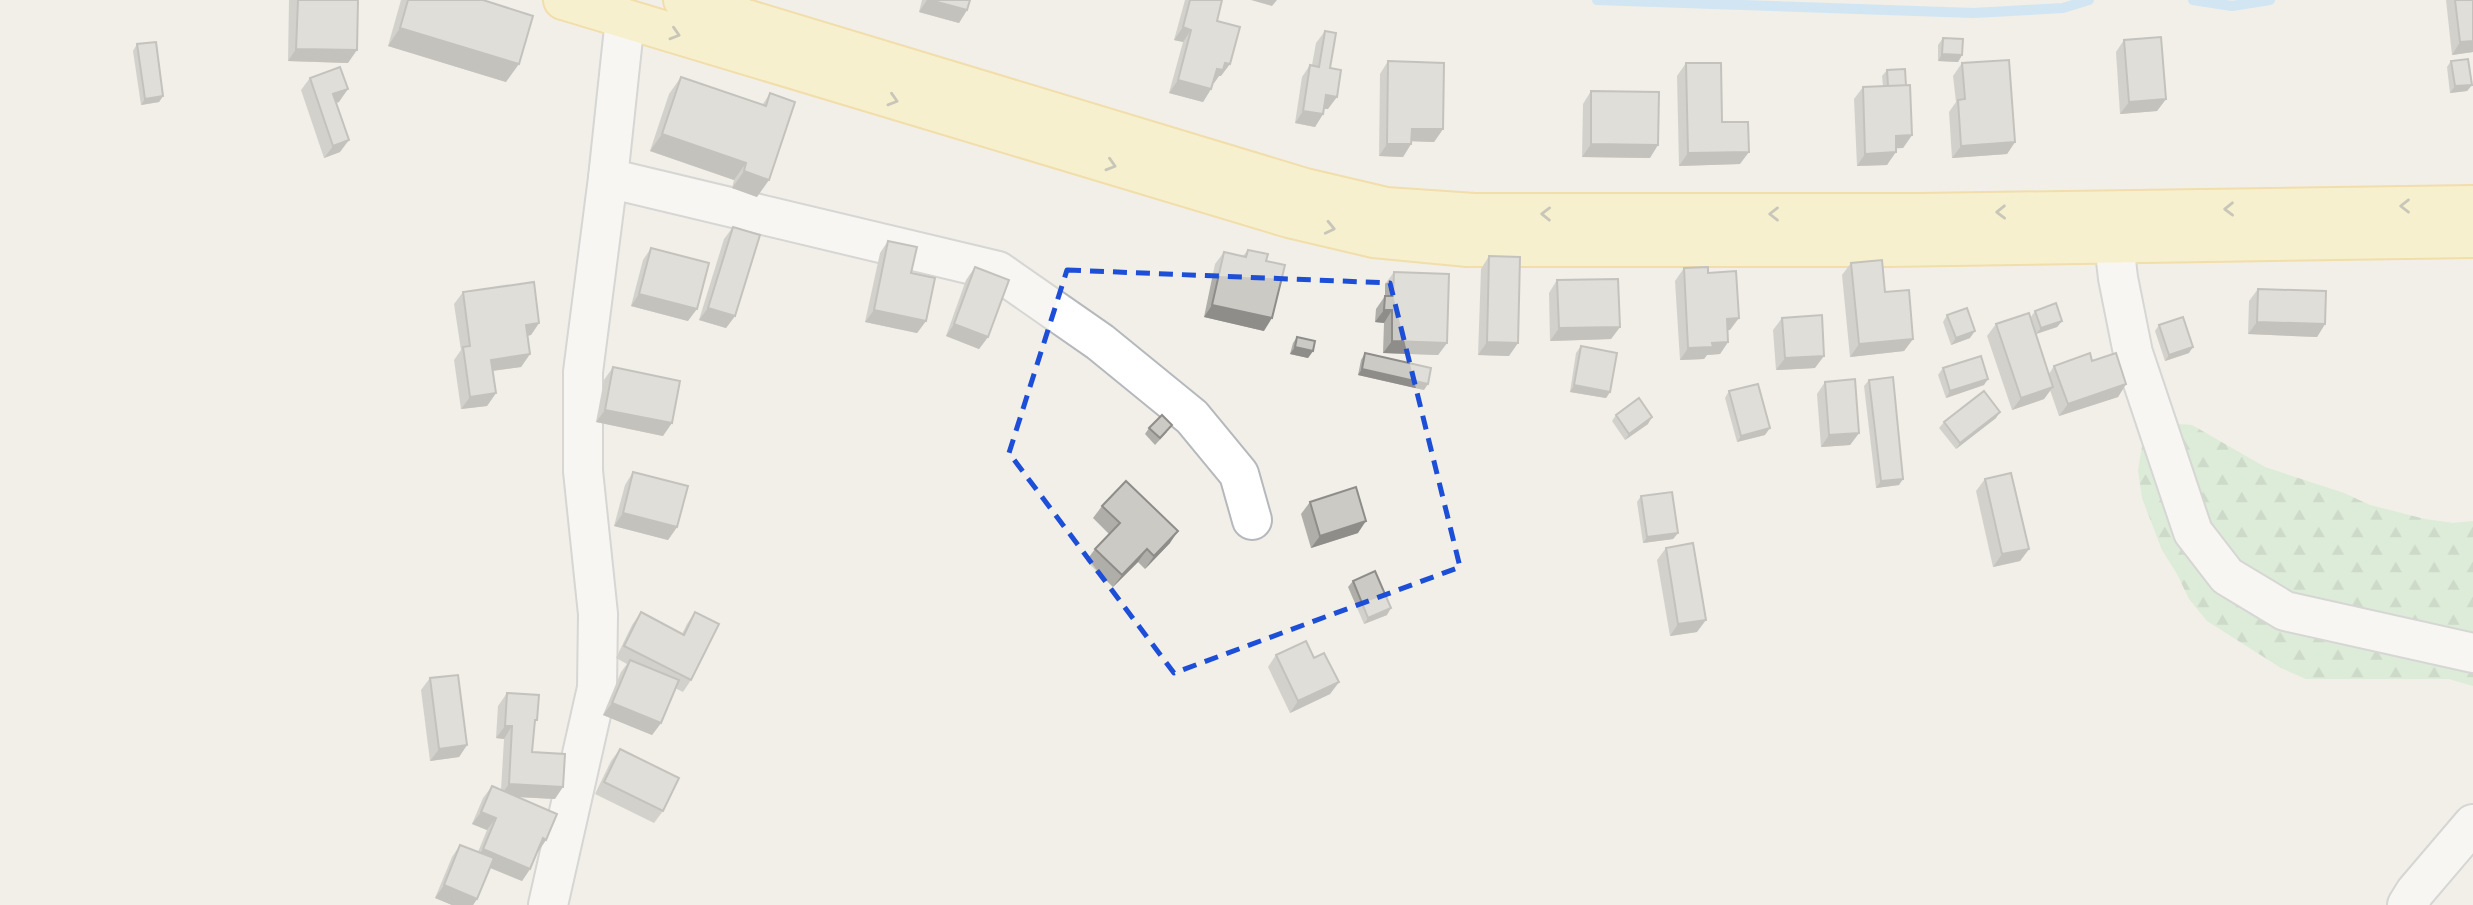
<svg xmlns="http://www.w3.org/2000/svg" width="2473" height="905" viewBox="0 0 2473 905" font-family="'Fira Sans Condensed',sans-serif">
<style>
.forest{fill:url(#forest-firs)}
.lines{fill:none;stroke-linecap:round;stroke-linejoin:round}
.stream{stroke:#aadaff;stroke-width:10}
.street-casing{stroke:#b5b8bc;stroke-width:42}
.primary-casing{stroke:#f2c960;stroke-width:42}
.street{stroke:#fff;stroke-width:38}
.primary{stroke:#fff2af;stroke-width:38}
.wall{fill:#afaea9}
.shaded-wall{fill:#8f8d8a}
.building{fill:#cccac5;stroke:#8f8d8a;stroke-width:2}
.oneway{stroke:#979581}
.marked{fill:none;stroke:#1d4ed8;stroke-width:5;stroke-dasharray:14 9;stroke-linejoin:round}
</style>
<defs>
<pattern id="forest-firs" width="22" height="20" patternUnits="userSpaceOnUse" patternTransform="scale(1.75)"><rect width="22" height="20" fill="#c5e8c5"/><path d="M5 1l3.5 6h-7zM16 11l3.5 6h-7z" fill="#a3c0a4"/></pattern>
</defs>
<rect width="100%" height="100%" fill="#f1efe8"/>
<path class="forest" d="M2164 423 2192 425 2265 467 2344 493 2370 505 2425 519 2453 523 2473 521V686L2449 679H2306L2281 668 2207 621 2189 599 2177 574 2162 550 2142 498 2138 470 2143 441Z"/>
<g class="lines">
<g class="stream">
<path d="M1597 0 1974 13 2063 8 2089 0"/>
<path d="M2193 0 2232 6 2270 0"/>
</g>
<defs>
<g id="street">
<path d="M608 178 998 271 1100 342 1192 417 1239 474 1252 520"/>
<path d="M2114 243 2118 278 2133 353 2193 532 2227 576 2285 611 2473 653"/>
<path d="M548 905 597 688 598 614 583 471V372L608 178 625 19"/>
<path d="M2407 905 2415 892 2473 824"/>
</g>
<g id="primary">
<path d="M563 0 1289 218 1374 238 1468 247H1886L2473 238"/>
<path d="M683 0 1305 188 1386 207 1474 213H1920L2473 205"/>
</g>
</defs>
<use href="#street" class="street-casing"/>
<use href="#primary" class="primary-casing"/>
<use href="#street" class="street"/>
<use href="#primary" class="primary"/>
</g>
<g class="wall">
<path d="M289 0H358L348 63 288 61Z"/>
<path d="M401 0H483L506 82 388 46Z"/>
<path d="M922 0H970L967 10 959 23 919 12Z"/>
<path d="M1185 0H1222L1217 21 1221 76H1219L1214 83 1213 82 1211 89 1203 102 1169 93 1183 42 1174 40Z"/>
<path d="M2446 0H2473V52L2452 55Z"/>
<path d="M1325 31 1330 68 1328 109H1324L1323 114 1315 127 1295 123 1302 77 1310 65H1312L1316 43Z"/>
<path d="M1943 38 1962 55 1958 62 1938 61V45Z"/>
<path d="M2124 40 2166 99 2157 111 2120 114 2116 52Z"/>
<path d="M137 44 163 96 159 102 141 105 133 51Z"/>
<path d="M1388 61 1443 129 1434 142 1411 141V144L1403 157 1379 156 1380 74Z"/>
<path d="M2451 61 2472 85 2467 91 2450 93 2447 67Z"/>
<path d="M1686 63 1722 122 1740 164 1679 166 1677 76Z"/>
<path d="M1962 63 2015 142 2007 154 1952 158 1949 112 1956 102 1953 76Z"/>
<path d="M1887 70 1906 86 1912 135 1903 148H1896L1887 165 1857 166 1854 99 1863 87 1883 86 1882 76Z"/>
<path d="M681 77 763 104 770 93 757 197 732 188 734 180 650 151 669 94Z"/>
<path d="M310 78 339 102 336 103 340 152 324 158 301 90Z"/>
<path d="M1591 91 1650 158 1582 157 1583 104Z"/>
<path d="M733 227 735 316 726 328 699 320 724 239Z"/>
<path d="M888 241 926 321 917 333 865 322 880 253Z"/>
<path d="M651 248 688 321 631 306 643 260Z"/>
<path d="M1248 250 1264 331 1204 317 1215 264 1224 252 1243 256Z"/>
<path d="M1489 256 1509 356 1478 355 1481 269Z"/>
<path d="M1851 263 1885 292 1913 339 1904 351 1850 357 1842 275Z"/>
<path d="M975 267 988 337 979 349 946 336 966 280Z"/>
<path d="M1684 268 1708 273 1730 330H1728V342L1720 354 1707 355 1704 359 1680 360 1675 281Z"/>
<path d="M1394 272 1447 343 1438 355 1383 353 1384 323 1375 322 1376 309 1385 296V284Z"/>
<path d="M1557 280 1620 327 1611 339 1550 341 1549 293Z"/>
<path d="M2258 289 2325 324 2317 337 2248 334 2249 301Z"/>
<path d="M463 292 539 323 531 335 528 336 530 354 521 367 493 371 496 393 487 406 461 409 454 360 461 350 454 304Z"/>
<path d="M2035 311 2062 321 2057 327 2036 334 2031 317Z"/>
<path d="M1947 315 1970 338 1951 345 1943 322Z"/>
<path d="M1782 318 1815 368 1776 370 1773 330Z"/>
<path d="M1996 324 2049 374 2054 366 2092 361 2126 384 2118 397 2059 416 2050 390 2044 399 2012 410 1987 336Z"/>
<path d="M2159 325 2189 353 2165 361 2155 331Z"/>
<path d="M1297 337 1313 351 1308 358 1290 354 1293 343Z"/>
<path d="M1581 346 1610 392 1606 398 1570 392 1576 353Z"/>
<path d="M1365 353 1424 390 1358 375 1361 360Z"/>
<path d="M613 367 663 436 596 422 604 380Z"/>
<path d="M1943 368 1984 385 1946 398 1938 375Z"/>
<path d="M1869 380 1899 485 1876 488 1864 386Z"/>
<path d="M1825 382 1859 433 1850 445 1821 447 1817 394Z"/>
<path d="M1729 391 1765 435 1737 442 1725 398Z"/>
<path d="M1616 415 1648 424 1625 440 1612 421Z"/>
<path d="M1996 418 1956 449 1939 428 1944 422Z"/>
<path d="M1149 428 1167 432 1155 445 1145 434Z"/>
<path d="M633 472 677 527 668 540 614 526 625 485Z"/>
<path d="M1985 479 2029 549 2020 561 1993 567 1976 491Z"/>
<path d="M1641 496 1678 533 1673 539 1643 543 1637 502Z"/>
<path d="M1310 502 1358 533 1311 548 1301 514Z"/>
<path d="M1102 506 1170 543 1145 569 1138 562 1113 587 1086 561 1095 549 1109 534 1093 518Z"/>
<path d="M1666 548 1697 632 1670 636 1657 560Z"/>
<path d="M1353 581 1387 615 1364 624 1348 587Z"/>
<path d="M641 612 682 634 687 624 695 612 691 680 683 692 675 688 661 723 652 735 603 715 621 672 627 664 616 658 632 625Z"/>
<path d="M1276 655 1339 682 1330 694 1290 713 1268 667Z"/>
<path d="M430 678 467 745 459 757 430 761 421 690Z"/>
<path d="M507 693 537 720 534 724 532 752 555 799 518 797 546 840 537 852 530 869 522 881 490 868 477 899 473 905H452L435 898 452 857 460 845 478 852 487 830 472 824 483 798 492 786 501 790 504 739 496 738 498 706Z"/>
<path d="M620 749 663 811 654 823 595 794 611 761Z"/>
</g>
<g class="shaded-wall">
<path d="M927 0H930L967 10 959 23 919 12Z"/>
<path d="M1251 0H1277L1272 6Z"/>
<path d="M1183 27 1191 30 1183 42 1174 40Z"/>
<path d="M400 28 519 64 506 82 388 46Z"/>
<path d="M2473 41V52L2452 55 2460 42Z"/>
<path d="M296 49 357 50 348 63 288 61Z"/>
<path d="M1942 54 1962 55 1958 62 1938 61Z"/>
<path d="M1225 63 1230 64 1221 76H1219L1214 83 1209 81 1217 69Z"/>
<path d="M1178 80 1211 89 1203 102 1169 93Z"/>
<path d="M2472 85 2467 91 2450 93 2455 86Z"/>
<path d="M348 89 339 102 325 106 333 94Z"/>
<path d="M1326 95 1337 97 1328 109 1317 108Z"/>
<path d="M163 96 159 102 141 105 145 99Z"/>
<path d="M2166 99 2157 111 2120 114 2129 102Z"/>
<path d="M1303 111 1323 114 1315 127 1295 123Z"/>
<path d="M1412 129H1443L1434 142 1403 141Z"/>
<path d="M662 134 746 163 734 180 650 151Z"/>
<path d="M1912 135 1903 148 1887 149 1896 136Z"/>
<path d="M349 140 340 152 324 158 333 146Z"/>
<path d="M2015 142 2007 154 1952 158 1961 146Z"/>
<path d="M1387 144H1411L1403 157 1379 156Z"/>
<path d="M1591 144 1658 145 1650 158 1582 157Z"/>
<path d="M1749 152 1740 164 1679 166 1688 153Z"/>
<path d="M1896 152 1887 165 1857 166 1865 154Z"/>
<path d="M744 171 769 180 757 197 732 188Z"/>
<path d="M639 294 697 309 688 321 631 306Z"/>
<path d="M1212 305 1272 318 1264 331 1204 317Z"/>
<path d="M708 308 735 316 726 328 699 320Z"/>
<path d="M874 310 926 321 917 333 865 322Z"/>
<path d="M1384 310H1392L1384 323 1375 322Z"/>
<path d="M1739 318 1730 330 1719 331 1727 319Z"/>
<path d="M2062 321 2057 327 2036 334 2041 328Z"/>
<path d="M2257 322 2325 324 2317 337 2248 334Z"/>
<path d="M539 323 531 335 518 337 526 325Z"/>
<path d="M954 324 988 337 979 349 946 336Z"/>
<path d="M1620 327 1611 339 1550 341 1559 328Z"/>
<path d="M1975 331 1970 338 1951 345 1956 338Z"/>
<path d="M1913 339 1904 351 1850 357 1859 344Z"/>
<path d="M1392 341 1447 343 1438 355 1383 353Z"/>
<path d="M1487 342 1518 343 1509 356 1478 355Z"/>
<path d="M1728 342 1720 354 1707 355 1704 359 1680 360 1688 348 1712 343Z"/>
<path d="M1295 347 1313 351 1308 358 1290 354Z"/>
<path d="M2193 347 2189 353 2165 361 2169 355Z"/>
<path d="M530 354 521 367 482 372 491 360Z"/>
<path d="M1824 356 1815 368 1776 370 1785 358Z"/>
<path d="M1362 369 1428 384 1424 390 1358 375Z"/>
<path d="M1988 379 1984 385 1946 398 1950 391Z"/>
<path d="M2126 384 2118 397 2059 416 2068 404Z"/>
<path d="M1574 385 1610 392 1606 398 1570 392Z"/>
<path d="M2053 387 2044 399 2012 410 2021 398Z"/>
<path d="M496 393 487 406 461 409 470 397Z"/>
<path d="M605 410 672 423 663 436 596 422Z"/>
<path d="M2000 412 1996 418 1956 449 1960 443Z"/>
<path d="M1652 417 1648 424 1625 440 1629 434Z"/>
<path d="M1770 428 1765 435 1737 442 1741 436Z"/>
<path d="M1859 433 1850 445 1821 447 1829 435Z"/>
<path d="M1903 479 1899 485 1876 488 1881 481Z"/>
<path d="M623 513 677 527 668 540 614 526Z"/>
<path d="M1366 521 1358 533 1311 548 1320 536Z"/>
<path d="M1178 531 1170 543 1145 569 1154 556Z"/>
<path d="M1678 533 1673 539 1643 543 1647 537Z"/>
<path d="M1147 549 1138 562 1113 587 1122 575Z"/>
<path d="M2029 549 2020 561 1993 567 2002 554Z"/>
<path d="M1391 608 1387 615 1364 624 1368 618Z"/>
<path d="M1706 620 1697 632 1670 636 1678 624Z"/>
<path d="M1339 682 1330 694 1290 713 1298 701Z"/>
<path d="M612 703 661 723 652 735 603 715Z"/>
<path d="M505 726H512L504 739 496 738Z"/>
<path d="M467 745 459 757 430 761 439 749Z"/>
<path d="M509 784 563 787 555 799 500 796Z"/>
<path d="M481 812 496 818 487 830 472 824Z"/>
<path d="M543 838 546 840 538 852 534 851Z"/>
<path d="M483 849 530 869 522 881 474 861Z"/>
<path d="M444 885 477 899 473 905H452L435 898Z"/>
</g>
<g class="building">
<path d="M298 0H358L357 50 296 49Z"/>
<path d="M408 0H483L533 16 519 64 400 28Z"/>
<path d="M930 0H970L967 10Z"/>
<path d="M1190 0H1222L1217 21 1240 27 1230 64 1225 63 1223 70 1217 69 1211 89 1178 80 1191 30 1183 27Z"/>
<path d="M2455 0H2473V41L2460 42Z"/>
<path d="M1325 31 1336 33 1330 68 1341 70 1337 97 1326 95 1323 114 1303 111 1310 65 1319 67Z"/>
<path d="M2161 37 2166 99 2129 102 2124 40Z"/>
<path d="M1943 38 1963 39 1962 55 1942 54Z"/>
<path d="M156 42 163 96 145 99 137 44Z"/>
<path d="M2468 59 2472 85 2455 86 2451 61Z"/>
<path d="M2009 60 2015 142 1961 146 1958 100 1965 99 1962 63Z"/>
<path d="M1388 61 1444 63 1443 129H1412L1411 144H1387Z"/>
<path d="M1686 63H1721L1722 122H1748L1749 152 1688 153Z"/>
<path d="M340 67 348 89 333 94 349 140 333 146 310 78Z"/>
<path d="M1905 69 1906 86H1888L1887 70Z"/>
<path d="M681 77 766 106 770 93 795 102 769 180 744 171 746 163 662 134Z"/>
<path d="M1910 85 1912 135 1896 136V152L1865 154 1863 87Z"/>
<path d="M1591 91 1659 92 1658 145 1591 144Z"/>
<path d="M733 227 760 235 735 316 708 308Z"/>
<path d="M888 241 917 247 911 273 935 278 926 321 874 310Z"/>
<path d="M651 248 709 263 697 309 639 294Z"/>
<path d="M1248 250 1268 254 1266 261 1285 265 1272 318 1212 305 1224 252 1246 257Z"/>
<path d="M1489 256 1520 257 1518 343 1487 342Z"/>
<path d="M1882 260 1885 292 1909 290 1913 339 1859 344 1851 263Z"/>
<path d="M975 267 1009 280 988 337 954 324Z"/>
<path d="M1708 267V273L1736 271 1739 318 1727 319 1728 342 1712 343 1713 347 1688 348 1684 268Z"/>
<path d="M1394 272 1449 274 1447 343 1392 341V310H1384L1385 296H1393Z"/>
<path d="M1618 279 1620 327 1559 328 1557 280Z"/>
<path d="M534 282 539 323 526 325 530 354 491 360 496 393 470 397 463 347 470 346 463 292Z"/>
<path d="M2258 289 2326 291 2325 324 2257 322Z"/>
<path d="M2056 303 2062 321 2041 328 2035 311Z"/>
<path d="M1967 308 1975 331 1956 338 1947 315Z"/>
<path d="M2029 313 2053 387 2021 398 1996 324Z"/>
<path d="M1822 315 1824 356 1785 358 1782 318Z"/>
<path d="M2183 317 2193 347 2169 355 2159 325Z"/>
<path d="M1297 337 1315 341 1313 351 1295 347Z"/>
<path d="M1581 346 1617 353 1610 392 1574 385Z"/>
<path d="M1365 353 1431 368 1428 384 1362 369Z"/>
<path d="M2090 353 2092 361 2116 353 2126 384 2068 404 2054 366Z"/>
<path d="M1981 356 1988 379 1950 391 1943 368Z"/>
<path d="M613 367 680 381 672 423 605 410Z"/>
<path d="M1893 377 1903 479 1881 481 1869 380Z"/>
<path d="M1855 379 1859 433 1829 435 1825 382Z"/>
<path d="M1758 384 1770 428 1741 436 1729 391Z"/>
<path d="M1984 391 2000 412 1960 443 1944 422Z"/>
<path d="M1639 398 1652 417 1629 434 1616 415Z"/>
<path d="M1162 415 1172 425 1160 438 1149 428Z"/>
<path d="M633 472 688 486 677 527 623 513Z"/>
<path d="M2011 473 2029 549 2002 554 1985 479Z"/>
<path d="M1126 481 1178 531 1154 556 1147 549 1122 575 1095 549 1120 523 1102 506Z"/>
<path d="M1356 487 1366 521 1320 536 1310 502Z"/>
<path d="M1672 492 1678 533 1647 537 1641 496Z"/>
<path d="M1693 543 1706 620 1678 624 1666 548Z"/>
<path d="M1375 571 1391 608 1368 618 1353 581Z"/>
<path d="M641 612 684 635 695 612 719 624 691 680 624 646Z"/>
<path d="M1306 641 1314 658 1324 653 1339 682 1298 701 1276 655Z"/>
<path d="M630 660 679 680 661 723 612 703Z"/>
<path d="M458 675 467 745 439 749 430 678Z"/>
<path d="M507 693 539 695 537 720H535L532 752 565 754 563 787 509 784 512 726H505Z"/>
<path d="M620 749 679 778 663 811 604 782Z"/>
<path d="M492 786 557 814 546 840 543 838 530 869 483 849 496 818 481 812Z"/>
<path d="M460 845 494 858 477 899 444 885Z"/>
</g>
<defs><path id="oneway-chevron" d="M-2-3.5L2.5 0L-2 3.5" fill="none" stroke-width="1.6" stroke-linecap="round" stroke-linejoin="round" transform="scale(1.75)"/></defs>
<g class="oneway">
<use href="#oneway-chevron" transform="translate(675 34) rotate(17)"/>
<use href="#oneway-chevron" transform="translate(893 100) rotate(17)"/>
<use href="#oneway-chevron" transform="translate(1111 165) rotate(17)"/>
<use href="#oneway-chevron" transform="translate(2405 206) rotate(180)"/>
<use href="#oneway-chevron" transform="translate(2229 209) rotate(179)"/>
<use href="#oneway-chevron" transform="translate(2001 212) rotate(179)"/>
<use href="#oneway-chevron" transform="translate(1546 214) rotate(-179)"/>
<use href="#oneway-chevron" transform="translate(1774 214) rotate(180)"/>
<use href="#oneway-chevron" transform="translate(1330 228) rotate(13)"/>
</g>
<path d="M0 0H2473V905H0ZM1067 270 1390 283 1460 567 1174 673 1009 453Z" fill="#f1efe8" fill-opacity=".55" fill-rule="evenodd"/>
<path class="marked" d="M1067 270 1390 283 1460 567 1174 673 1009 453Z"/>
</svg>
